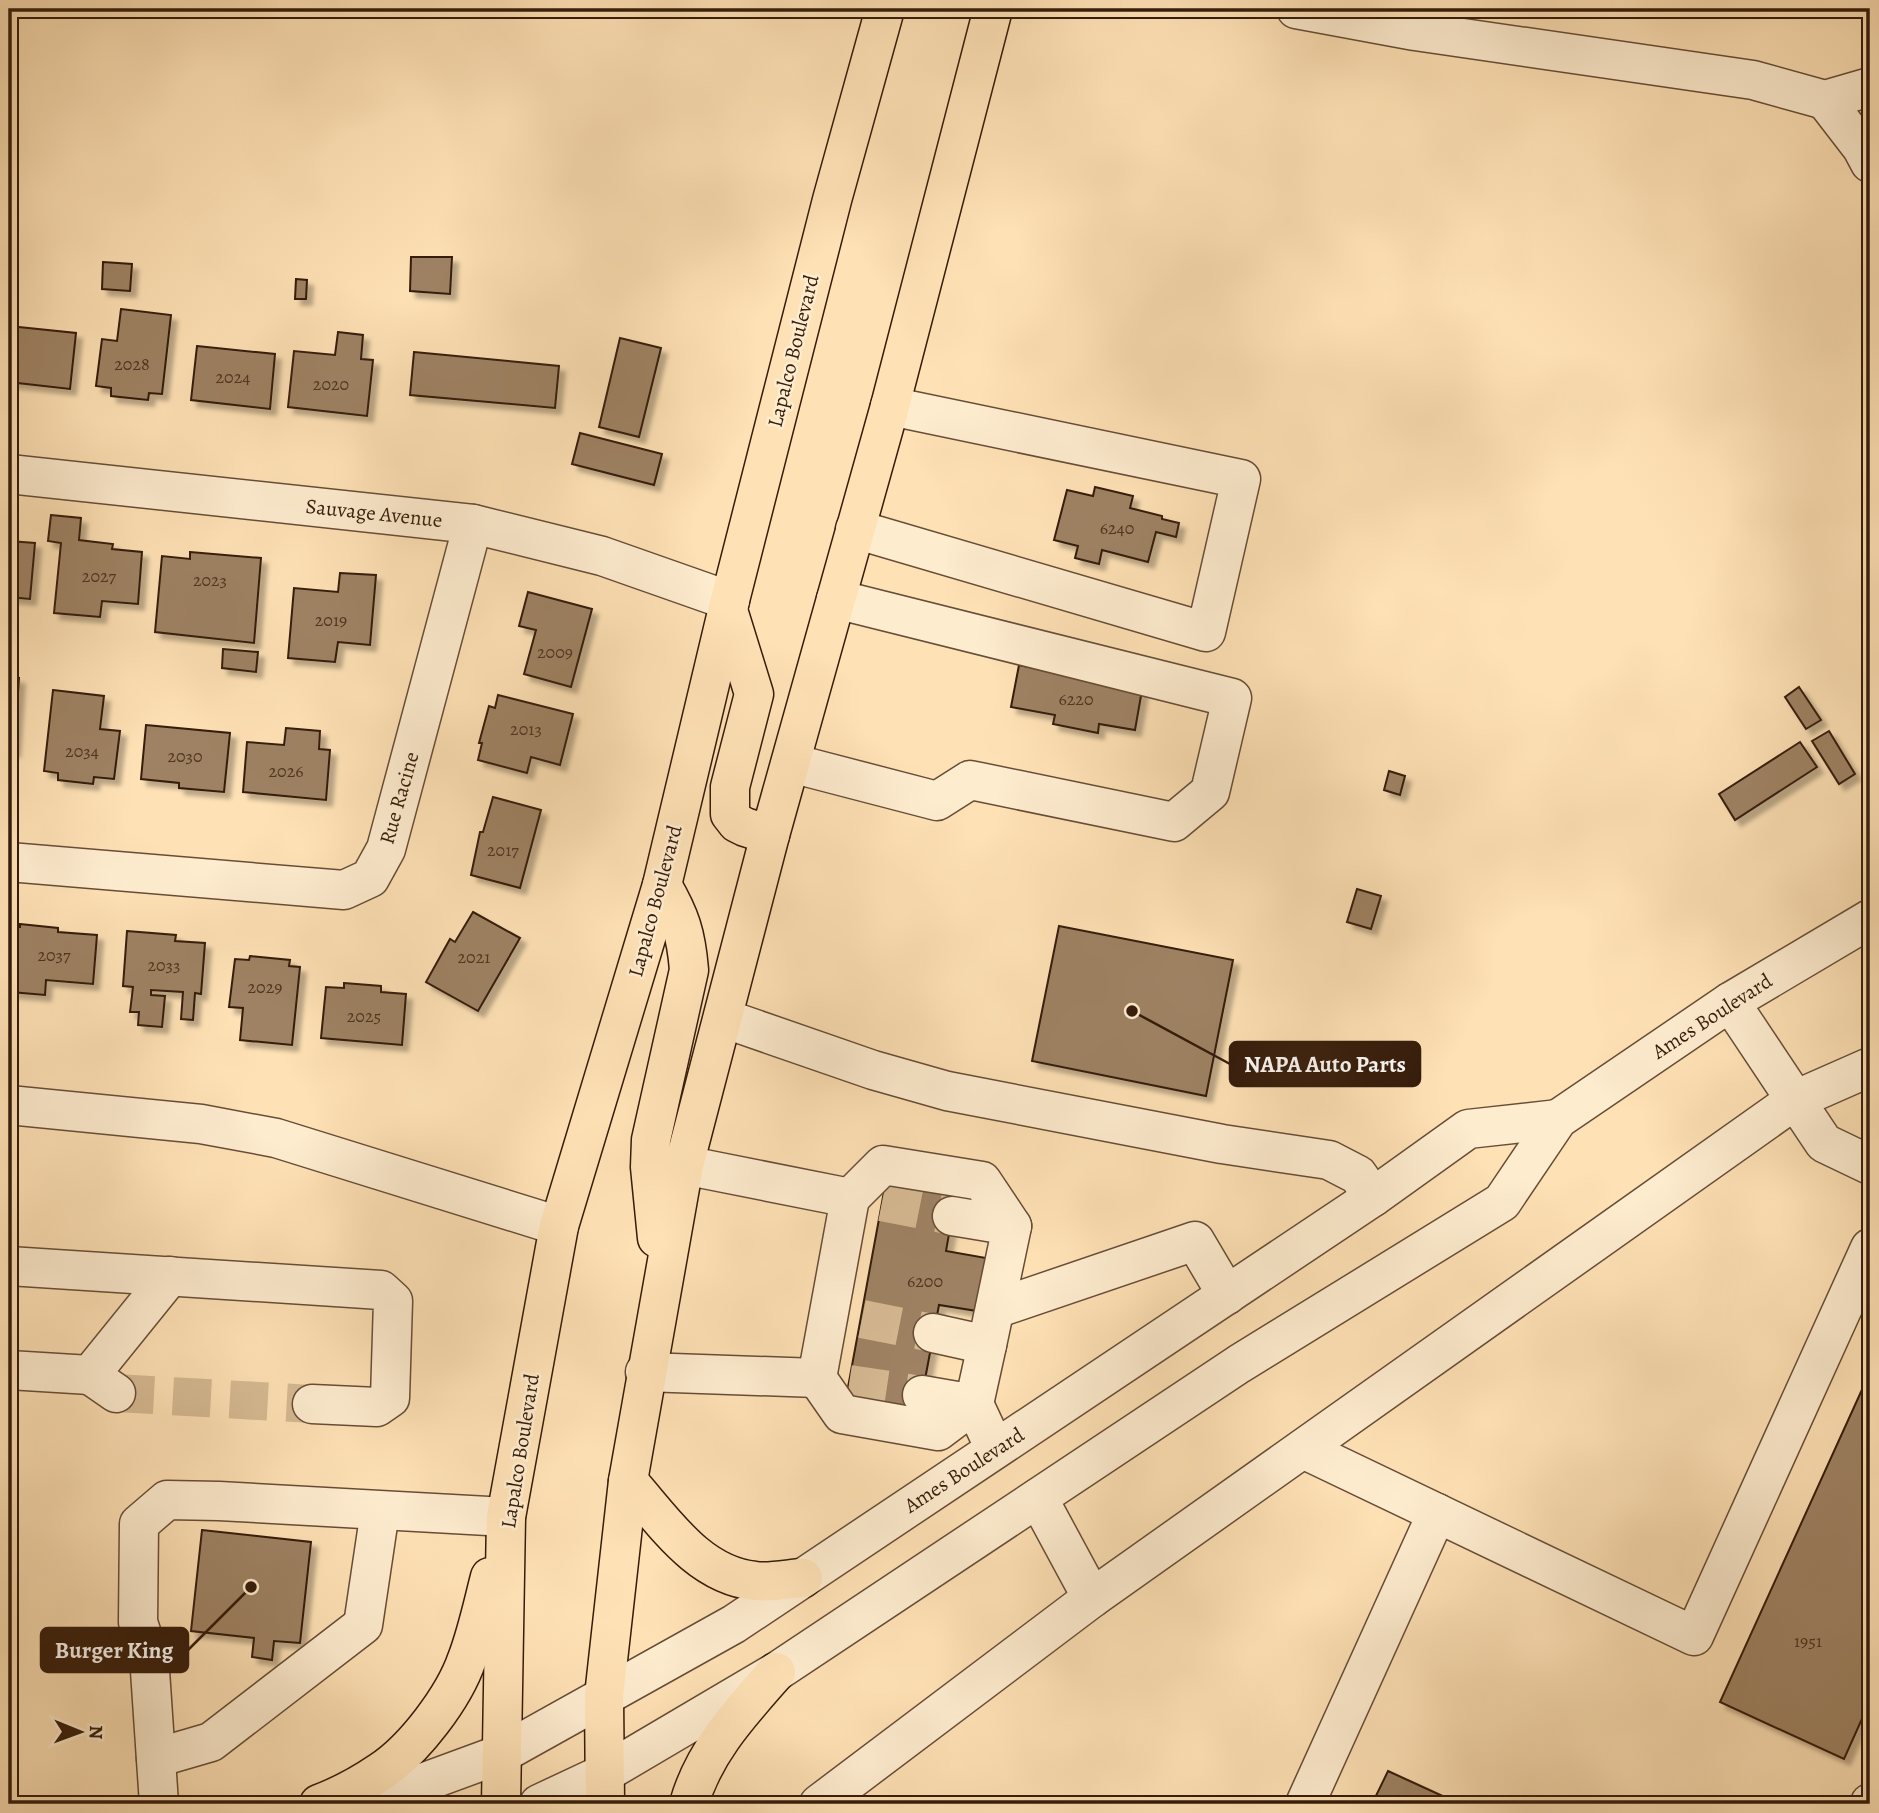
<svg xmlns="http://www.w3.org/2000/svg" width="1879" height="1813" viewBox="0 0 1879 1813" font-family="Alegreya,serif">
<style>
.building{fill:#9e8263;stroke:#351c0b;stroke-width:2;filter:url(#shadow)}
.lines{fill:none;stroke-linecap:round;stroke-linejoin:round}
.minor-tunnel{stroke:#d6ba93;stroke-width:38;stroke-dasharray:38 19;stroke-linecap:butt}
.minor-casing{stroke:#674d36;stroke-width:41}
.major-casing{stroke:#351c0b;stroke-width:41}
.minor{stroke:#feeccf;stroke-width:38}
.major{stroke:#fee1b5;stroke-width:38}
.labels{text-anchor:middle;stroke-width:5;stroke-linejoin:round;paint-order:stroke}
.number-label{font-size:18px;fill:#4f3621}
.street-label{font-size:21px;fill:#351c0b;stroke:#feeccf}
.leader{fill:none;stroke:#351c0b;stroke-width:2.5}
.callout-dot{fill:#351c0b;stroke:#feeccf;stroke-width:2.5}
.callout{fill:#351c0b;stroke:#351c0b;stroke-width:2.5}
.callout-label{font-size:23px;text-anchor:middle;font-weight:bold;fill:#fff}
</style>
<defs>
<filter id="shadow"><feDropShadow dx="6" dy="6" stdDeviation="2" flood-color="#0004"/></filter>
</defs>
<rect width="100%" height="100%" fill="#fee1b5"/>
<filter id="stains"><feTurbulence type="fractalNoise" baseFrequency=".00286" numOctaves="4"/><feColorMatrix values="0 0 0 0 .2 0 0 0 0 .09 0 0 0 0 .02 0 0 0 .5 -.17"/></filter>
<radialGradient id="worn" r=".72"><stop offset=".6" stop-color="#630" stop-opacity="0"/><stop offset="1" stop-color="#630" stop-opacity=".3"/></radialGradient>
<g class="building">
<path d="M411 257H452L450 294 410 291Z"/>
<path d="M103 262 132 264 130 291 102 289Z"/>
<path d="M296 279 307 280 306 299H295Z"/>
<path d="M121 309 171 315 162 394 149 393 148 400 111 396V388L96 386 102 339 117 341Z"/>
<path d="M9 326 76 333 70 389 9 382Z"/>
<path d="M338 332 363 335 361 359 373 360 367 416 288 407 294 351 335 355Z"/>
<path d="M620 338 661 348 639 437 599 427Z"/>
<path d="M197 346 275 354 270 409 191 400Z"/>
<path d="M414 352 559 366 555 408 410 395Z"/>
<path d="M580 433 662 454 654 485 572 464Z"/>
<path d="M1095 487 1133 496 1130 508 1162 516V519L1179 523 1176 537 1156 532 1148 562 1102 550 1099 564 1075 558 1078 546 1054 540 1067 490 1093 496Z"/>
<path d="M51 515 81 518 79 540 113 544 112 549 142 552 138 604 102 601 100 617 54 613 61 543 48 541Z"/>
<path d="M9 541 35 543 30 599 9 597Z"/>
<path d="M190 552 261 558 254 643 155 632 162 556 190 559Z"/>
<path d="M340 573 376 575 370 645 338 642 335 662 288 658 294 588 338 592Z"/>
<path d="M528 592 592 609 571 687 524 674 536 630 519 626Z"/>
<path d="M223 649 258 652 256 672 222 668Z"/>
<path d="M1019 665 1142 690 1135 730 1099 724 1098 733 1053 724 1055 715 1011 707Z"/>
<path d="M9 677 19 678 14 751 9 750Z"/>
<path d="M1799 687 1821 720 1806 729 1785 697Z"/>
<path d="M53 690 104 696 100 729 120 731 114 779 94 777 93 784 58 780V773L44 771Z"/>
<path d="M498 695 573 714 560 765 531 757 527 773 478 760 482 743H479L489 706 495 708Z"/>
<path d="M146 725 230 733 224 792 179 788V783L141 779Z"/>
<path d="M286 728 320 731 319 749 330 750 326 800 243 792 247 742 284 745Z"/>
<path d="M1829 731 1855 774 1839 784 1812 741Z"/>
<path d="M1800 742 1817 767 1735 820 1719 794Z"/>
<path d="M1389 771 1405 776 1400 795 1384 790Z"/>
<path d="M493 797 541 810 520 888 471 875 480 832H483Z"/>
<path d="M1357 889 1381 896 1371 929 1347 922Z"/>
<path d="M473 912 520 938 478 1011 426 982 450 939 455 942Z"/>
<path d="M20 924 58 928V932L97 935 93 984 46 980 45 995 11 992 15 927H20Z"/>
<path d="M1059 926 1233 960 1206 1096 1032 1061Z"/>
<path d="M127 931 176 935 175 941 205 943 201 994 195 993 193 1020 181 1019 183 992 151 990V995L165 996 162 1027 138 1025 139 1012H130L133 987 123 986Z"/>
<path d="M250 956 290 960 289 966 300 967 292 1045 240 1040 243 1008 229 1007 235 959 249 960Z"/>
<path d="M344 983 381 986V992L406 994 402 1045 321 1038 326 987 344 988Z"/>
<path d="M888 1170 958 1183 946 1251 986 1258 977 1311 939 1305 917 1422 844 1409Z"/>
<path d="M1870 1372V1701L1844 1759 1720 1702Z"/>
<path d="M202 1530 311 1542 300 1643 274 1641 272 1660 252 1657 254 1638 191 1631Z"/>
<path d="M1388 1771 1460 1804H1372Z"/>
</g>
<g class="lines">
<g class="minor-tunnel">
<path d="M882 1202 952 1216"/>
<path d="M862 1319 933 1333"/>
<path d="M849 1384 922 1395"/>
<path d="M116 1393 312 1404"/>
</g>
<defs>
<g id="minor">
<path d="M1296 9 1415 31 1753 80 1825 100 1870 87"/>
<path d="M1825 100 1862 148 1870 163"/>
<path d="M9 474 473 524 602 556 730 601"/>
<path d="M855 529 1206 632 1241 479 890 406"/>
<path d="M791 763 937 801 970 780 1174 822 1210 792 1232 698 836 599"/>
<path d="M9 862 344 890 370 878 386 849 473 524"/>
<path d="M1730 1002 1824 1143 1870 1165"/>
<path d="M723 1018 873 1070 947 1091 1222 1144 1329 1160 1358 1175 1373 1197"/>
<path d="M9 1105 201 1124 276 1138 559 1226"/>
<path d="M850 1198 883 1165 982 1181 1012 1226 987 1345 933 1333"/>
<path d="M952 1216 1012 1226"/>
<path d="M9 1266 381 1290 393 1301 390 1398 377 1407 312 1404"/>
<path d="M995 1309 1195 1241 1227 1295"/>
<path d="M9 1370 90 1375 170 1276"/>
<path d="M645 1372 817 1378 850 1198 684 1165"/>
<path d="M90 1375 116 1393"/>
<path d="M817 1378 842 1414 938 1431 974 1404 995 1449"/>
<path d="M922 1395 974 1404 987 1345"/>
<path d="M1303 1449 1694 1636 1870 1248"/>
<path d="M1038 1498 1092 1598"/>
<path d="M156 1758 211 1742 363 1625 380 1511"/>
<path d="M159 1804 149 1656 138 1622 139 1524 167 1500 219 1501 506 1517"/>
<path d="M354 1804 373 1801 501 1754 734 1624 1373 1197 1468 1129 1558 1119"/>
<path d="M539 1804 603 1774 776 1672 1239 1364 1502 1202 1558 1119 1730 1002 1870 919"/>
<path d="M819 1804 1092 1598 1795 1100 1870 1067"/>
<path d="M1305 1804 1437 1513"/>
<path d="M1870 1804V1803"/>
</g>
<g id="major">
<path d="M728 610 754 694 730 787V814L737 823 745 827 770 835"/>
<path d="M657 1238 650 1167 651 1140 689 970C686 933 680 916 662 885"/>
<path d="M628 1481C663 1520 697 1575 755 1581 770 1583 788 1579 803 1578"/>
<path d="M319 1804C340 1796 361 1785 380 1772 414 1750 454 1697 467 1659 477 1633 483 1604 490 1577"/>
<path d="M501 1804 506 1517 559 1226 662 885 728 608 832 200 885 9"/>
<path d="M605 1804 604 1696 628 1481 684 1165 770 835 890 406 993 9"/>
<path d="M689 1804C704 1751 741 1712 776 1672"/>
</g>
</defs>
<use href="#minor" class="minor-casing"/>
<use href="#major" class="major-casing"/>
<use href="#minor" class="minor"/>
<use href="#major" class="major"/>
</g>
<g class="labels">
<g class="number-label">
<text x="132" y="370">2028</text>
<text x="233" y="383">2024</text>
<text x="331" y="390">2020</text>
<text x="1117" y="534">6240</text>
<text x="99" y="582">2027</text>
<text x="210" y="586">2023</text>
<text x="331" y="626">2019</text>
<text x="555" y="658">2009</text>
<text x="1076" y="705">6220</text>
<text x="526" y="735">2013</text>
<text x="82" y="757">2034</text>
<text x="185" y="762">2030</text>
<text x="286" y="777">2026</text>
<text x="503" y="856">2017</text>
<text x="54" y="961">2037</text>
<text x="474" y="963">2021</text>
<text x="164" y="971">2033</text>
<text x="265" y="993">2029</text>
<text x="364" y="1022">2025</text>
<text x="925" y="1287">6200</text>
<text x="1808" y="1647">1951</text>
</g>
<g class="street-label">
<text transform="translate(793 351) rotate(-76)" y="7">Lapalco Boulevard</text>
<text transform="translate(374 513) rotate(6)" y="7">Sauvage Avenue</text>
<text transform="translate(399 798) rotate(-74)" y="7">Rue Racine</text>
<text transform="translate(655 901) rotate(-75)" y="7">Lapalco Boulevard</text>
<text transform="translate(1712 1016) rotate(-33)" y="7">Ames Boulevard</text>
<text transform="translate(520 1451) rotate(-81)" y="7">Lapalco Boulevard</text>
<text transform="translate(964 1470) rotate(-33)" y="7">Ames Boulevard</text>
</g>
</g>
<path class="leader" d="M1132 1011L1230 1064M251 1587L188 1650"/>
<g class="callout-dot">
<circle cx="1132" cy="1011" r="7"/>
<circle cx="251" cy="1587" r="7"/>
</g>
<g class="callout">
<rect x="1230" y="1042" width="190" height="44" rx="7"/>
<rect x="41" y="1628" width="147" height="44" rx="7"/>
</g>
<g class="callout-label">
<text x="1325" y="1072">NAPA Auto Parts</text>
<text x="114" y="1658">Burger King</text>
</g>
<rect width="1879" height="1813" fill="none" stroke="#fee1b5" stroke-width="35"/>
<rect x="10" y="10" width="1858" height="1792" fill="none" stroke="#351c0b" stroke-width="3.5"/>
<rect x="18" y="18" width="1844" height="1778" fill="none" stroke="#351c0b" stroke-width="2"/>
<g transform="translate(80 1732) rotate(91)" stroke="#feeccf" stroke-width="5" paint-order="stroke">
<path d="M0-5L12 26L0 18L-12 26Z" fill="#351c0b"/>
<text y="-10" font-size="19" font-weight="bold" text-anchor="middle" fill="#351c0b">N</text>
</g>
<rect width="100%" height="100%" filter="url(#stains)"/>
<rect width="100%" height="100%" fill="url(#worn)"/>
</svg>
